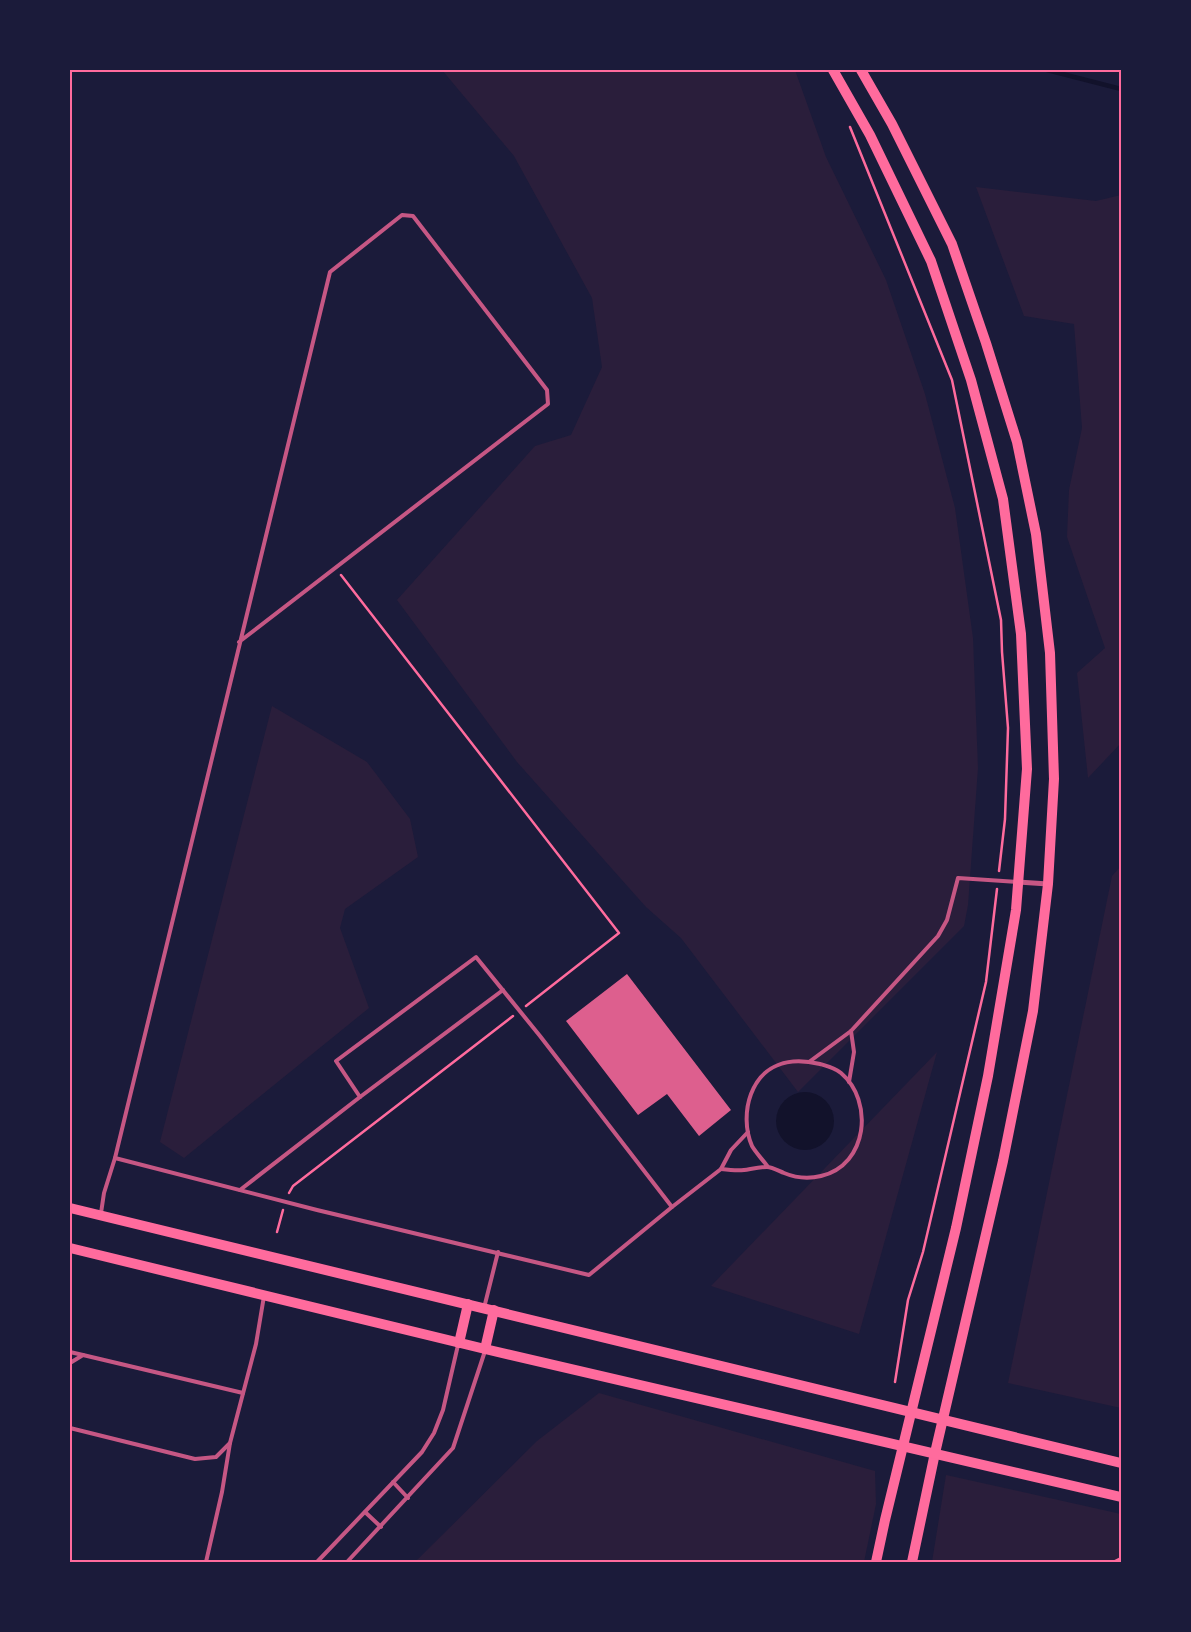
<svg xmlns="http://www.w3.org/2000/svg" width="1191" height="1632" viewBox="0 0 1191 1632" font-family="'Public Sans',sans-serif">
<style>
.green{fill:#2a1e3b}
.water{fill:#12122b}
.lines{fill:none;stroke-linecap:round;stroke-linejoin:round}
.stream{stroke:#12122b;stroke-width:4.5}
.building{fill:#dd5f8e}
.path{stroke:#ff6b9d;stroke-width:2.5}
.service{stroke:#c65784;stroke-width:4}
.minor{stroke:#c65784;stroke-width:5}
.secondary{stroke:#ff6b9d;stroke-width:10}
.neatline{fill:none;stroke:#ff6b9d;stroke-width:2}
</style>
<rect width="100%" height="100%" fill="#1b1b3a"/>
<g class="green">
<path d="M442 70H795L826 157 886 280 925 394 955 508 973 638 978 768 968 905 964 926 798 1092 681 938 646 907 517 762 397 600 535 446 571 435 602 367 592 298 514 156Z"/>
<path d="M976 187 1096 201 1121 195V743L1088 778 1077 673 1105 648 1067 537 1069 490 1082 428 1074 324 1024 316Z"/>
<path d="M272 706 367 762 410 819 418 857 345 909 340 928 369 1008 184 1158 160 1142Z"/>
<path d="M1121 866V1408L1008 1383 1112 876Z"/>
<path d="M937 1052 859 1334 711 1286Z"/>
<path d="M599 1393 875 1471 876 1504 864 1562H415L537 1441Z"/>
<path d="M946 1475 1121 1514V1562H932Z"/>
</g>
<circle class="water" cx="805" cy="1121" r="29"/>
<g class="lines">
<path class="stream" d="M1047 70 1121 89"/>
</g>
<path class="building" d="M627 974 731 1110 699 1136 667 1094 638 1115 566 1021Z"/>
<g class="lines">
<g class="path">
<path d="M850 127 952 380 1001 620 1002 652 1008 728 1005 819 999 871"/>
<path d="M341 575 619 933 526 1006"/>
<path d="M289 1193 293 1186 513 1016"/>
<path d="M277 1232 283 1210"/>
<path d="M895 1382 908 1300 923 1252 986 982 997 889"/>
<path d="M1113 1562 1121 1558"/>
</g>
<g class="service">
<path d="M809 1062 851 1031 938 936 947 920 958 878 1018 882"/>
<path d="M849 1082 854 1052 851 1031"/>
<path d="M115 1158 330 272 402 215 413 216 547 390 548 404 239 642"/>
<path d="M721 1169C729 1170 737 1171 744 1170 751 1169 759 1167 767 1167 772 1167 779 1171 784 1173 796 1178 809 1179 821 1176 868 1165 874 1101 841 1073 835 1068 827 1066 820 1064 790 1057 763 1063 751 1094 745 1110 745 1130 752 1146 756 1153 763 1160 768 1167"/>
<path d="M240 1190 360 1097 503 990"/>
<path d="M672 1207 721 1169 731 1150 748 1132"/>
<path d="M101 1213 104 1193 115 1158 317 1210 589 1275 672 1207 540 1036 476 957 336 1061 360 1097"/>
<path d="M484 1308 498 1252"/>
<path d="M70 1352 83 1355"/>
<path d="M70 1363 83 1355 243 1393"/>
<path d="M70 1428 195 1459 216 1457 230 1443 256 1344 264 1296"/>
<path d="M393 1482 408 1498"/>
<path d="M365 1512 381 1527"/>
<path d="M206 1562 222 1492 230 1443"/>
<path d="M317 1562 422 1452 434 1433 443 1410 458 1345"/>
<path d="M347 1562 453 1448 485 1351"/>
</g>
<path class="minor" d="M1018 882 1048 884"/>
<g class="secondary">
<path d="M833 70 870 135 931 261 971 380 1003 499 1021 634 1027 769 1016 910 988 1076 956 1228 885 1520 876 1562"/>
<path d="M861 70 892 124 952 244 986 343 1017 442 1036 534 1050 653 1054 779 1048 884 1033 1011 1003 1161 935 1453 912 1562"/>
<path d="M70 1208 1121 1463"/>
<path d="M70 1248 485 1349 1121 1497"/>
<path d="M459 1343 468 1304"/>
<path d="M485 1349 494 1310"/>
</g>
</g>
<rect width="1191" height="1632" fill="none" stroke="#1b1b3a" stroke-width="142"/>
<rect x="71" y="71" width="1049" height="1490" class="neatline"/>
</svg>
